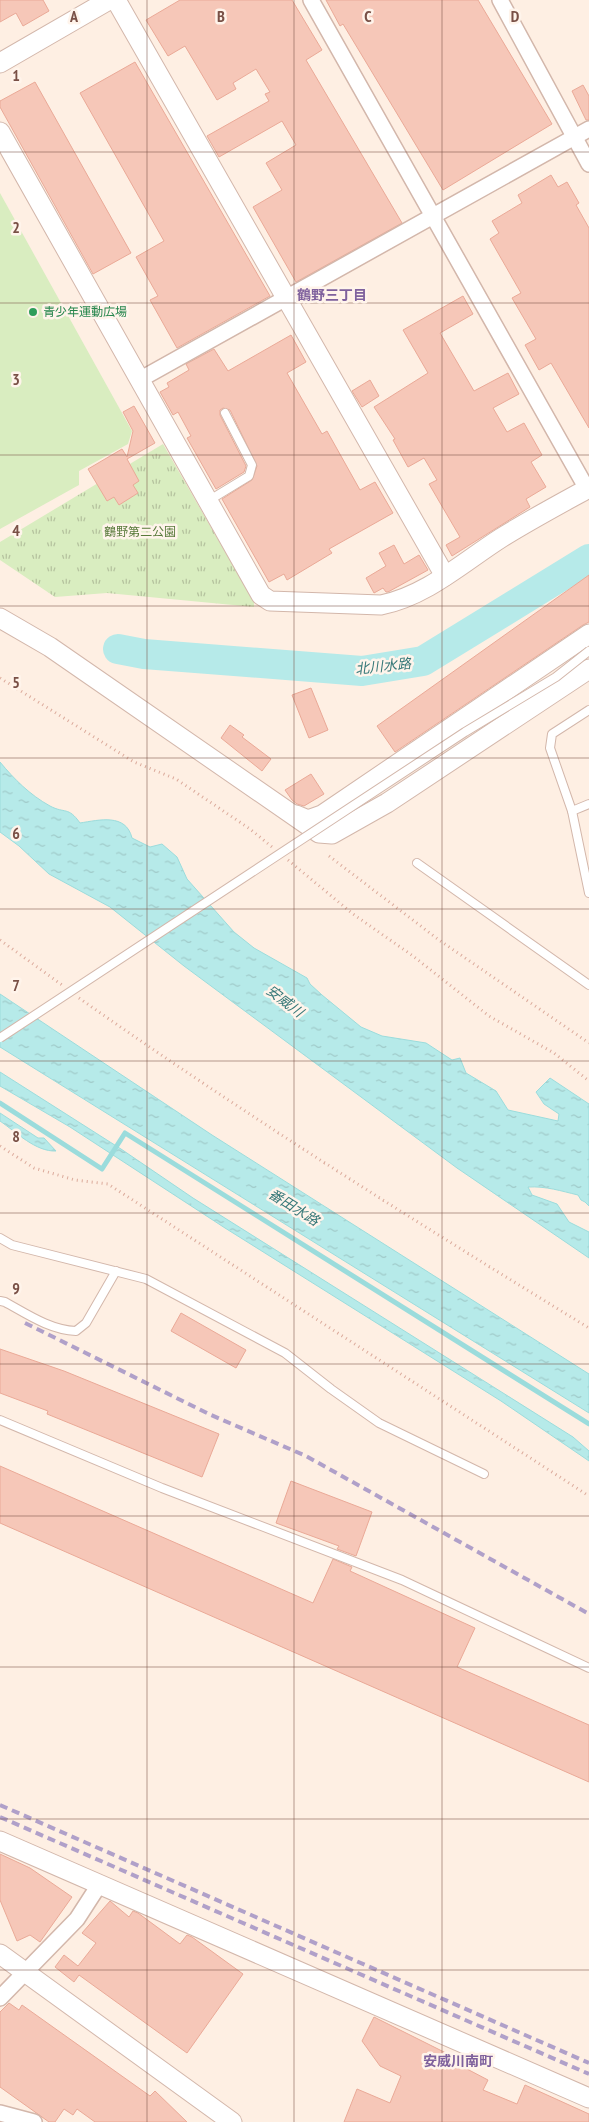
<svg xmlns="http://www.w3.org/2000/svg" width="589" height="2122" viewBox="0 0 589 2122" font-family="'PT Sans Narrow','Noto Sans JP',sans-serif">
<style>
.grass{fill:url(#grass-tufts)}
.garden{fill:#d9edc0}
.water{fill:url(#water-ripples);stroke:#9bdcdc}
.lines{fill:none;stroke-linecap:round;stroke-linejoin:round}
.stream{stroke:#9bdcdc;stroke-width:5}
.river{stroke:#b6eae9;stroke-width:30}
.building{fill:#f6c7b8;stroke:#eaa997}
.service-casing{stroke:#d3b7ab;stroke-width:10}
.minor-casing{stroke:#d3b7ab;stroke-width:18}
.tertiary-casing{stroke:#d3b7ab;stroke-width:21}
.path{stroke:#dbaa9b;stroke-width:3;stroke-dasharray:1 4;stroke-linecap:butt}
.service{stroke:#fff;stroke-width:8}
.minor{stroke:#fff;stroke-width:15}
.tertiary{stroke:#fff;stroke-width:19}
.rail{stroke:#b0a0c9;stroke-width:4;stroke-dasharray:8 5;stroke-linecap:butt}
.service-bridge-casing{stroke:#d3b7ab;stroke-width:10;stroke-linecap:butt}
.service-bridge{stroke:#fff;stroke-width:8}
.grid{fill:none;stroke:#795046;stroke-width:1;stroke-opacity:0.55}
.leisure-dot{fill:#2e9e5b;stroke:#fff4eb;stroke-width:2}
.labels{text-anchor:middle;stroke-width:5;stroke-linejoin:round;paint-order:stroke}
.leisure-label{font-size:12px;fill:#27864d;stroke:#fff4eb;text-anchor:start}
.park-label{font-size:12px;fill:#587a3b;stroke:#fff4eb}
.neighbourhood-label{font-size:14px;font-weight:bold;fill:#7f619d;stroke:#fff4eb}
.water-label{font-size:14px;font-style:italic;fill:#367878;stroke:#fff4eb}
.grid-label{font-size:16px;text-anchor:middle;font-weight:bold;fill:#795046;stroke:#fff4eb;stroke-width:5;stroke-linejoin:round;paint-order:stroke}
</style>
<defs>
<pattern id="grass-tufts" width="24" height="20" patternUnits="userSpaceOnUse" patternTransform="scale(1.25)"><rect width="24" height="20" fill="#d9edc0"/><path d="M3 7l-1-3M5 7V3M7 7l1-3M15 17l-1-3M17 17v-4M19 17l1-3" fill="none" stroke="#b5c29e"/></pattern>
<pattern id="water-ripples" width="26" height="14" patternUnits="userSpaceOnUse" patternTransform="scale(1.25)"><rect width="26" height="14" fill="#b6eae9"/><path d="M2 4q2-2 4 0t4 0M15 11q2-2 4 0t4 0" fill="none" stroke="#a0cac9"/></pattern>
</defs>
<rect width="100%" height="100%" fill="#feefe3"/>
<path class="grass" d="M163 444 254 602V607L107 593 55 597 0 560V542Z"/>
<path class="garden" d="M0 193 132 431 128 444 79 471V485L0 529Z"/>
<g class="water">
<path d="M0 762C14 779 30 795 50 806 65 814 68 806 80 823 99 820 126 813 132 838L150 847 162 844 177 857 187 879 234 932 254 948 307 978 310 984 322 995 361 1027 382 1036 426 1043 452 1060 460 1058 466 1073 496 1091 508 1110 558 1121 559 1114 544 1104 536 1092 550 1078 589 1104V1206L585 1202 581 1200 578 1195C561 1191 546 1186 528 1187L532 1195 557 1204 569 1222 589 1232V1258L457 1168 184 966 110 907 49 874 19 846 0 832Z"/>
<path d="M0 994 212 1135 589 1374V1413L0 1047Z"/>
<path d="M0 1072 121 1149 193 1198 573 1437 589 1451V1461L501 1401 225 1228 70 1127 0 1086Z"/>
<path d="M0 1113 38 1138H44L56 1151C36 1152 16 1132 0 1121Z"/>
</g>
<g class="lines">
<path class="stream" d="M0 1103 102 1169 125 1133 589 1424"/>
<path class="river" d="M118 649 144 654 362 671 423 661 589 559"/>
</g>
<g class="building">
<path d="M0 0H43L49 11 23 26 16 13 0 22Z"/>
<path d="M180 0H292L322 50 306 60 402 223 296 282 253 207 282 190 266 163 296 145 282 121 219 157 207 136 269 101 265 94 270 92 256 69 233 83 236 89 217 100 185 46 168 56 146 20Z"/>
<path d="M326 0H478L552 124 443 190 343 24 340 26Z"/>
<path d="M135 62 270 296 177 348 150 300 158 296 136 257 164 241 80 93Z"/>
<path d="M35 82 131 253 93 274 0 107V101Z"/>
<path d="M583 85 589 96V120H586L572 91Z"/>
<path d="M551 175 558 187 567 182 579 203 576 205 589 228V428L551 363 539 370 525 345 536 339 512 298 521 293 490 239 499 233 492 221 522 203 518 195Z"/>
<path d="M463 296 473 314 440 333 474 391 508 373 519 394 493 408 507 432 524 423 542 455 531 462 546 487 526 499 530 507 452 556 446 545 460 537 429 484 437 480 424 458 408 467 393 440 395 439 374 407 428 373 403 330Z"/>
<path d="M291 335 306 362 287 373 322 434 327 431 360 490 375 482 393 513 329 549 332 553 287 580 284 574 269 582 222 499 252 480 257 466 230 410 223 408 220 410V415L246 466 244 472 216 489 187 438 191 436 178 412 173 415 160 392 169 387 167 383 189 370 186 364 214 349 228 371Z"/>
<path d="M370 380 379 396 362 407 352 391Z"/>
<path d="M134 406 155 443 127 459 139 481 133 485 138 493 119 505 114 497 107 501 88 469 122 449 127 457 133 431 123 412Z"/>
<path d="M394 545 404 564 419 555 428 570 388 592H386L383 588 374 593 366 578 386 566 379 553Z"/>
<path d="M589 575V622L583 625 395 752 377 726Z"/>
<path d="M311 688 328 730 309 738 292 695Z"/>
<path d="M230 725 244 735 242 737 271 759 262 771 221 738Z"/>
<path d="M311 774 324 794 304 806 297 804 292 800 285 790Z"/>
<path d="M181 1313 246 1350 236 1368 171 1331Z"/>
<path d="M0 1349 64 1371 219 1434 202 1477 47 1414 48 1411 0 1393Z"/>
<path d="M0 1466 313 1603 333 1559 352 1567 350 1571 475 1628 457 1667 589 1725V1782L0 1523Z"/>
<path d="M291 1481 372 1512 356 1556 337 1549 339 1546 276 1523Z"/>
<path d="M0 1854 30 1868 72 1897 40 1942 30 1935 17 1941 0 1900Z"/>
<path d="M110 1901 129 1917 133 1911 138 1913 180 1944 187 1935 192 1937 243 1974 187 2053 79 1975 74 1982 55 1967 64 1955 78 1966 96 1943 82 1933Z"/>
<path d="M9 2003 19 2010 22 2005 150 2096 155 2091 187 2122H95L77 2109 73 2115 64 2109 55 2122H49L0 2087V2012Z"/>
<path d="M374 2017 448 2054 446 2058 488 2080 483 2090 517 2104 525 2085 589 2114V2122H344L357 2089 390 2103 401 2076 380 2066 362 2041Z"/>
</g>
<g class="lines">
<defs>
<g id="service">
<path d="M208 501 249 476 252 465 225 413"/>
<path d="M589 710 552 734 550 748 572 811 589 804"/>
<path d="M572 811 589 893"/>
<path d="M417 863 589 985"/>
<path d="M0 1238 12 1245 146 1279 285 1353 331 1389 379 1423 484 1474"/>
<path d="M0 1301 5 1302C27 1314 50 1330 76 1331L86 1323 116 1271"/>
<path d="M0 1420 162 1488 402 1580 589 1668"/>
</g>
<g id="minor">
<path d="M311 0 587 489 589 488"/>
<path d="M500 0 589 164"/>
<path d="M139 380 589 129"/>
<path d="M0 1998 77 1919 99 1885"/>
<path d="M0 2113 34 2122"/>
</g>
<g id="tertiary">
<path d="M116 0 445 576"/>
<path d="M0 63 109 0"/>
<path d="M0 132 261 595 270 601 381 605C426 596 462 563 501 538 528 521 558 505 587 489"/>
<path d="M0 618 50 647 319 833 332 834 387 803 589 669"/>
<path d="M296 815 308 820 322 815 589 634"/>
<path d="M0 1841 589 2098"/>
<path d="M0 1954 232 2122"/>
</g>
</defs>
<use href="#service" class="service-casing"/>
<use href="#minor" class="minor-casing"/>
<use href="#tertiary" class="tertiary-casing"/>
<g class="path">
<path d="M0 678 134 762 176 779 250 829 272 847"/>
<path d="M329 856 439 940 589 1043"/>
<path d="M288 860 353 914 413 956 489 1016 554 1053 589 1081"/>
<path d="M0 940 62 985"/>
<path d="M79 998C245 1115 416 1222 589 1328"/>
<path d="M0 1146 34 1168 75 1180 108 1184 589 1496"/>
</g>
<use href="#service" class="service"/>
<use href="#minor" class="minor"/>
<use href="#tertiary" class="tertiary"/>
<g class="rail">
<path d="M25 1323 211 1415 306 1456 589 1614"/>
<path d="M0 1805 589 2063"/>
<path d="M0 1817 589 2074"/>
</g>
<defs>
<path id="service-bridge" d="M0 1038 465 732 556 677 589 651"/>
</defs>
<use href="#service-bridge" class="service-bridge-casing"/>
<use href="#service-bridge" class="service-bridge"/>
</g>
<path class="grid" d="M147 0V2122M294 0V2122M442 0V2122M0 152H589M0 303H589M0 455H589M0 606H589M0 758H589M0 909H589M0 1061H589M0 1213H589M0 1364H589M0 1516H589M0 1667H589M0 1819H589M0 1970H589"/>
<circle class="leisure-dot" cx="33" cy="312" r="5"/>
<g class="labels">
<g class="leisure-label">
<text x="43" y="316">青少年運動広場</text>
</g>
<g class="park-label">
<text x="140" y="536">鶴野第二公園</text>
</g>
<g class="neighbourhood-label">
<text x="332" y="300">鶴野三丁目</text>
<text x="458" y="2066">安威川南町</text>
</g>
<g class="water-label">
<text transform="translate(383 666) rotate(-6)" y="5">北川水路</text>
<text transform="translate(285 1001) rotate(37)" y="5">安威川</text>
<text transform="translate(294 1207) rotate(32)" y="5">番田水路</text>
</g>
</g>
<g class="grid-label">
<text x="74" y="22">A</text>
<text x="221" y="22">B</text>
<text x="368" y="22">C</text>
<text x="515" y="22">D</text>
<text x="16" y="81">1</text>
<text x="16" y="233">2</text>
<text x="16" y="385">3</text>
<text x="16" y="536">4</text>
<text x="16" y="688">5</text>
<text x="16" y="839">6</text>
<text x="16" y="991">7</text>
<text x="16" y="1142">8</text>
<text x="16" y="1294">9</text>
</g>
</svg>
